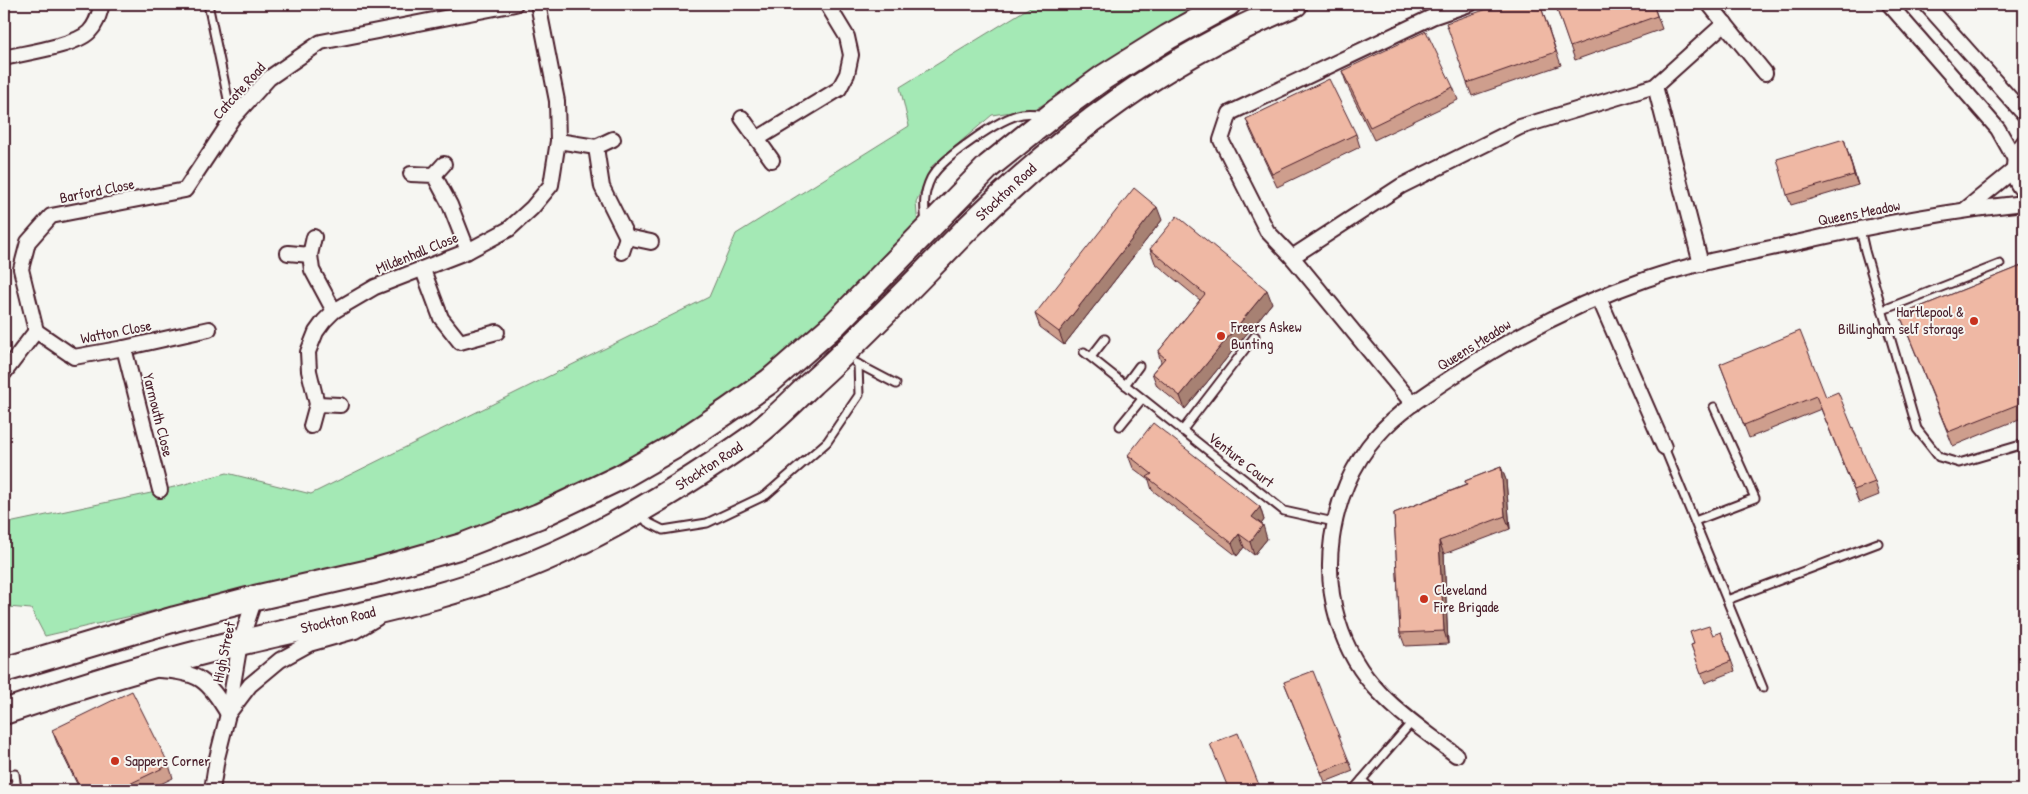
<svg xmlns="http://www.w3.org/2000/svg" width="2028" height="794" viewBox="0 0 2028 794" font-family="'Patrick Hand',sans-serif">
<style>
.green{fill:#a4e9b5;stroke:#778470}
.lines{fill:none;stroke-linecap:round;stroke-linejoin:round}
.lane-casing{stroke:#4a1f2b;stroke-width:11}
.street-casing{stroke:#4a1f2b;stroke-width:18}
.highway-casing{stroke:#4a1f2b;stroke-width:28}
.lane{stroke:#f6f6f2;stroke-width:7}
.street{stroke:#f6f6f2;stroke-width:14}
.highway{stroke:#f6f6f2;stroke-width:24}
.wall{fill:#ce9e8d;stroke:#4a1f2b}
.shaded-wall{fill:#a78173;stroke:#4a1f2b}
.building{fill:#efb8a4;stroke:#4a1f2b}
.poi-dot{fill:#c8321e;stroke:#f6f6f2;stroke-width:2}
.labels{text-anchor:middle;stroke-width:4;stroke-linejoin:round;paint-order:stroke}
.street-label{font-size:15px;fill:#4a1f2b;stroke:#f6f6f2}
.poi-label{font-size:15px;fill:#4a1f2b;stroke:#f6f6f2;text-anchor:start}
</style>
<rect width="100%" height="100%" fill="#f6f6f2"/>
<filter id="ink" filterUnits="userSpaceOnUse"><feTurbulence type="fractalNoise" baseFrequency=".02" numOctaves="2"/><feDisplacementMap in="SourceGraphic" scale="10" xChannelSelector="R" yChannelSelector="G"/><feConvolveMatrix kernelMatrix="1 2 1 2 8 2 1 2 1" color-interpolation-filters="sRGB"/></filter>
<g filter="url(#ink)">
<path class="green" d="M1035 4H1219L1037 108 992 115 932 166 916 202 918 227 802 338 704 416 599 477 428 547 45 636 31 609 8 607 4 610V524L151 493 227 473 311 494 709 297 736 234 909 126 900 87Z"/>
<g class="lines">
<defs>
<g id="lane">
<path d="M208 4 232 118"/>
<path d="M926 224C924 206 923 194 931 178 942 158 1000 118 1022 114 1028 113 1036 114 1042 114"/>
<path d="M1860 229 1865 251 1917 429 1939 457 1959 463 2024 444"/>
<path d="M1883 310 2000 264"/>
<path d="M1084 352 1284 511 1334 522"/>
<path d="M1091 357 1105 339"/>
<path d="M856 363 896 384"/>
<path d="M1125 385 1139 366"/>
<path d="M1120 426 1142 399"/>
<path d="M1182 431 1255 336"/>
<path d="M1664 447 1763 688"/>
<path d="M641 513 647 522 663 530 707 523 766 495 827 442 859 395 858 364"/>
<path d="M1695 521 1755 498 1714 407"/>
<path d="M1727 600 1878 543"/>
<path d="M4 776 15 774 17 790"/>
<path d="M1362 780 1372 790"/>
<path d="M1353 790 1412 722"/>
</g>
<g id="street">
<path d="M1709 4 1765 73"/>
<path d="M1889 4 1998 129 2015 159"/>
<path d="M1926 4 2024 114"/>
<path d="M4 58C24 53 75 46 89 32 97 24 99 14 102 4"/>
<path d="M1655 86 1701 264"/>
<path d="M742 118 772 160"/>
<path d="M757 139 839 89 847 74 851 55 847 37 827 4"/>
<path d="M558 141 596 147 602 187 627 237 651 242"/>
<path d="M2024 142C2011 156 2010 179 2024 192"/>
<path d="M596 147 613 139"/>
<path d="M411 174 434 175 450 205 468 251"/>
<path d="M434 175 444 164"/>
<path d="M1966 209 2014 170"/>
<path d="M314 237 310 255 312 270 334 311"/>
<path d="M622 252 627 237"/>
<path d="M288 253 310 255"/>
<path d="M1292 257 1401 186 1520 127 1655 86 1725 23"/>
<path d="M423 270 441 318 460 342 497 332"/>
<path d="M1599 298 1664 447"/>
<path d="M36 331 21 269 28 242 51 216 185 190 232 119 269 78 321 42 515 4"/>
<path d="M36 331 74 357 124 348 209 329"/>
<path d="M124 348 160 490"/>
<path d="M4 373 36 331"/>
<path d="M317 404 340 405"/>
<path d="M1413 404 1292 257 1267 231 1221 140 1230 113 1432 17 1470 4"/>
<path d="M311 426 317 404 309 371 308 352 316 332 324 321 334 311 375 287 468 251 509 229 532 208 551 185 558 141 557 101 538 4"/>
<path d="M159 670C199 672 208 680 228 714"/>
<path d="M228 714 250 685 280 660 309 644 355 631 377 618"/>
<path d="M1456 755C1430 735 1403 717 1380 693 1340 652 1324 594 1332 538 1337 501 1352 464 1377 436 1397 412 1432 390 1458 373 1517 334 1581 302 1647 279 1697 262 1749 253 1800 242 1874 225 1949 211 2024 203"/>
<path d="M212 790 217 758 228 714 240 643 255 598"/>
</g>
<g id="highway">
<path d="M4 670 175 619 255 598 374 571 462 546 539 516 621 477 675 446 726 412 770 381 834 325 989 166 1056 112 1104 77 1168 37 1228 4"/>
<path d="M4 712C83 685 162 661 243 642 348 617 456 599 555 554 624 523 689 482 750 439 772 423 792 402 812 383 866 334 916 281 967 229 1064 133 1168 56 1295 4"/>
</g>
</defs>
<use href="#lane" class="lane-casing"/>
<use href="#street" class="street-casing"/>
<use href="#highway" class="highway-casing"/>
<use href="#lane" class="lane"/>
<use href="#street" class="street"/>
<use href="#highway" class="highway"/>
</g>
<g class="wall">
<path d="M1540 4 1561 65 1472 96 1467 83Z"/>
<path d="M1555 4H1653L1662 29 1575 60Z"/>
<path d="M1342 71 1453 87 1458 100 1374 140 1347 85Z"/>
<path d="M1246 119 1356 134 1360 147 1277 187 1251 132Z"/>
<path d="M1847 149 1858 185 1791 205 1787 195Z"/>
<path d="M1162 220 1064 345 1040 327 1035 314Z"/>
<path d="M1150 249 1272 303 1185 409 1157 386 1152 373 1161 362 1158 352 1200 300 1155 263Z"/>
<path d="M2024 265V417L1953 446 1900 315Z"/>
<path d="M1720 364 1826 397 1875 482 1879 495 1859 503 1821 409 1749 438Z"/>
<path d="M1128 455 1260 507 1264 520 1261 524 1267 539 1254 555 1244 547 1237 556 1152 490 1149 480 1133 468Z"/>
<path d="M1501 467 1506 480 1510 529 1444 554 1448 644 1405 646 1400 633 1394 513 1466 485 1465 481Z"/>
<path d="M1721 632 1735 671 1705 683 1691 645Z"/>
<path d="M1284 682 1349 761 1353 771 1325 782Z"/>
<path d="M52 730 169 765 173 778 148 790H80L57 743Z"/>
</g>
<g class="shaded-wall">
<path d="M1844 139 1847 149 1858 185 1854 175Z"/>
<path d="M1157 207 1162 220 1064 345 1059 332Z"/>
<path d="M1267 290 1272 303 1185 409 1180 396Z"/>
<path d="M1501 467 1506 480 1510 529 1505 516Z"/>
<path d="M1260 507 1264 520 1257 530 1252 517Z"/>
<path d="M1263 525 1267 539 1254 555 1250 542Z"/>
<path d="M1239 534 1244 547 1237 556 1232 543Z"/>
<path d="M1439 541 1444 554 1448 644 1444 631Z"/>
<path d="M4 776 6 782 8 790H6Z"/>
</g>
<g class="building">
<path d="M1502 4H1540L1556 52 1467 83 1446 23Z"/>
<path d="M1555 4H1653L1657 16 1570 47Z"/>
<path d="M1426 31 1453 87 1370 127 1342 71Z"/>
<path d="M1329 79 1356 134 1272 174 1246 119Z"/>
<path d="M1844 139 1854 175 1787 195 1777 159Z"/>
<path d="M1134 188 1157 207 1059 332 1035 314Z"/>
<path d="M1177 216 1267 290 1180 396 1152 373 1165 358 1158 352 1205 294 1150 249Z"/>
<path d="M2024 265V402L1948 432 1900 315Z"/>
<path d="M1800 331 1826 397 1838 392 1875 482 1854 490 1816 396 1744 425 1720 364Z"/>
<path d="M1153 423 1260 507 1252 517 1263 525 1250 542 1239 534 1232 543 1147 477 1152 474 1128 455Z"/>
<path d="M1501 467 1505 516 1439 541 1444 631 1400 633 1394 513 1467 485 1465 481Z"/>
<path d="M1709 626 1713 635 1721 632 1731 661 1701 673 1691 645 1694 644 1690 632Z"/>
<path d="M1313 671 1349 761 1321 772 1284 682Z"/>
<path d="M132 691 169 765 117 790H81L52 730Z"/>
<path d="M1238 733 1261 790H1229L1210 744Z"/>
<path d="M4 779 6 790H4Z"/>
</g>
</g>
<g class="poi-dot">
<circle cx="1974" cy="321" r="5"/>
<circle cx="1221" cy="336" r="5"/>
<circle cx="1424" cy="599" r="5"/>
<circle cx="115" cy="761" r="5"/>
</g>
<g class="labels">
<g class="street-label">
<text transform="translate(239 91) rotate(-48)" y="5">Catcote Road</text>
<text transform="translate(97 191) rotate(-11)" y="5">Barford Close</text>
<text transform="translate(1006 192) rotate(-43)" y="5">Stockton Road</text>
<text transform="translate(1859 213) rotate(-11)" y="5">Queens Meadow</text>
<text transform="translate(417 253) rotate(-22)" y="5">Mildenhall Close</text>
<text transform="translate(116 332) rotate(-11)" y="5">Watton Close</text>
<text transform="translate(1474 345) rotate(-32)" y="5">Queens Meadow</text>
<text transform="translate(158 415) rotate(76)" y="5">Yarmouth Close</text>
<text transform="translate(1241 460) rotate(38)" y="5">Venture Court</text>
<text transform="translate(709 466) rotate(-33)" y="5">Stockton Road</text>
<text transform="translate(338 620) rotate(-13)" y="5">Stockton Road</text>
<text transform="translate(224 652) rotate(-78)" y="5">High Street</text>
</g>
<g class="poi-label">
<text x="1964" y="317" text-anchor="end">Hartlepool &amp;<tspan x="1964" dy="17">Billingham self storage</tspan></text>
<text x="1231" y="332">Freers Askew<tspan x="1231" dy="17">Bunting</tspan></text>
<text x="1434" y="595">Cleveland<tspan x="1434" dy="17">Fire Brigade</tspan></text>
<text x="125" y="766">Sappers Corner</text>
</g>
</g>
<rect width="2028" height="794" fill="none" stroke="#f6f6f2" stroke-width="20"/>
<rect x="10" y="10" width="2008" height="774" fill="none" stroke="#4a1f2b" stroke-width="2" filter="url(#ink)"/>
</svg>
